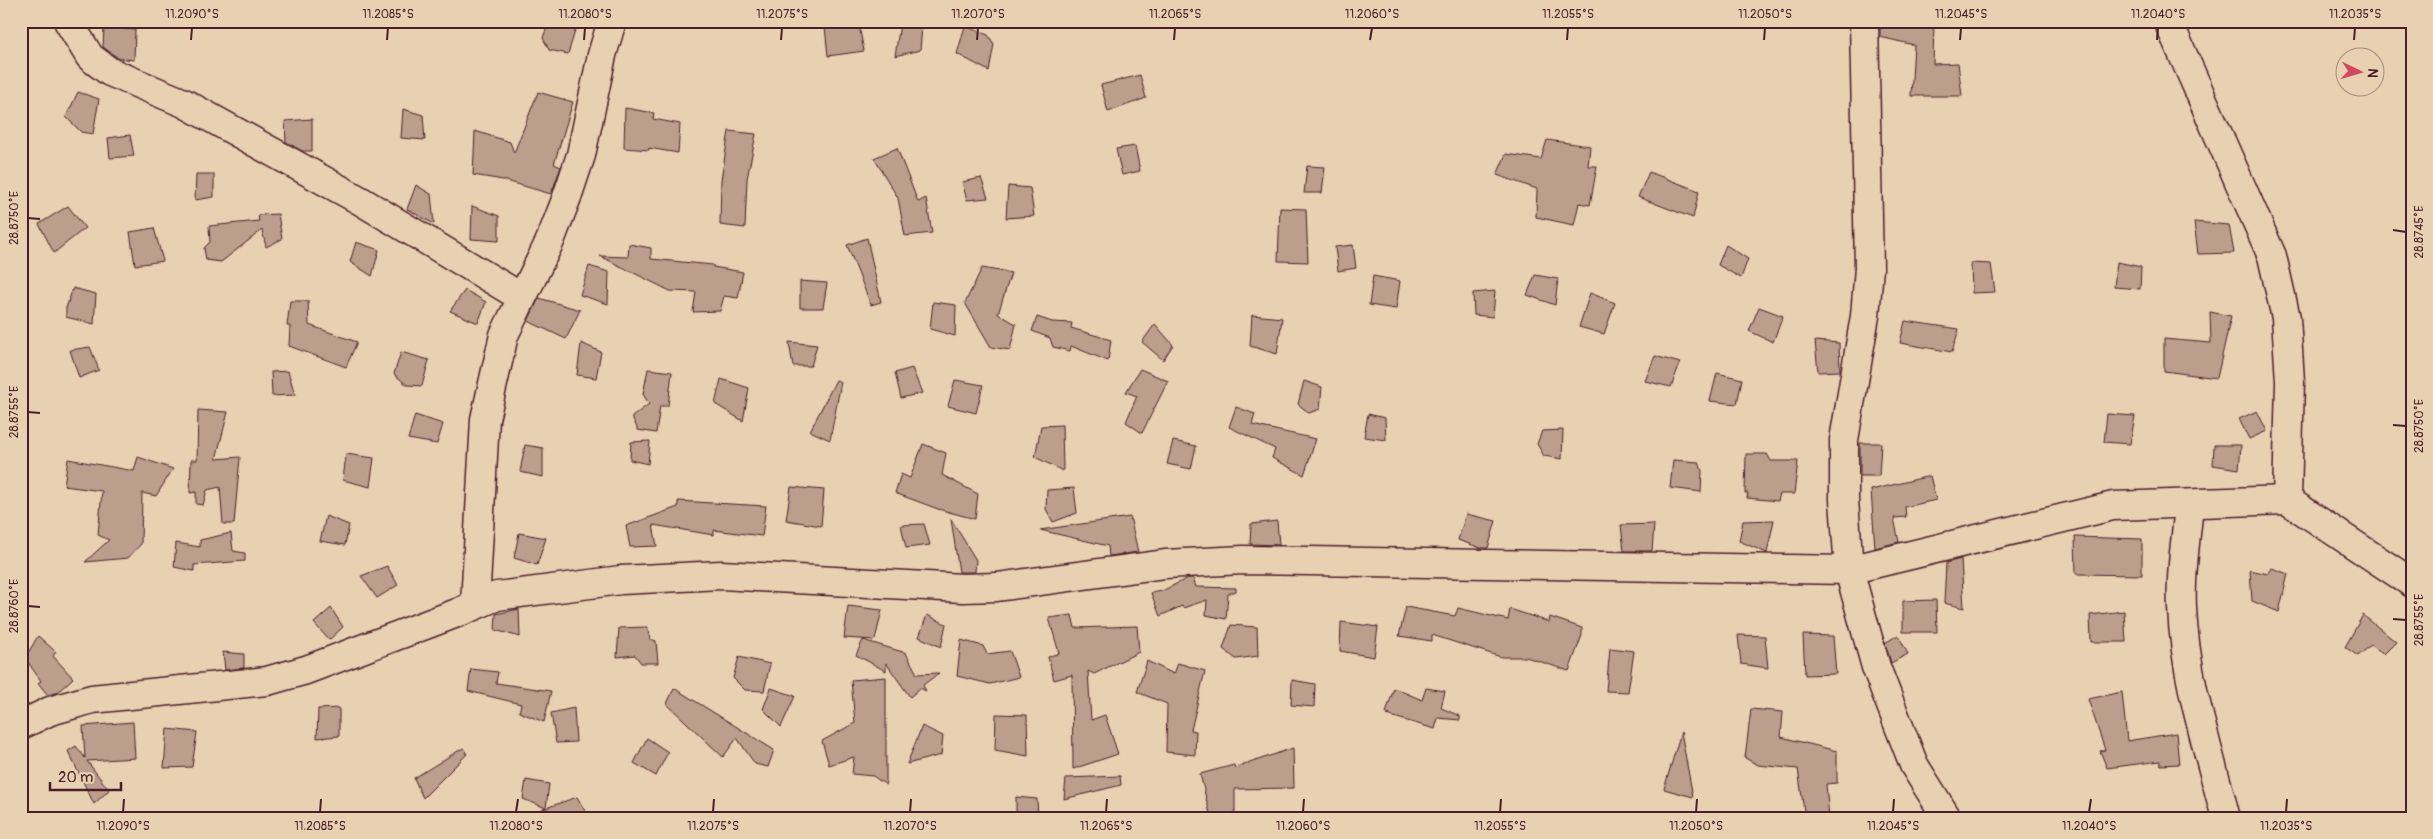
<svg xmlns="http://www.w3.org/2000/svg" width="2433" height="839" viewBox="0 0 2433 839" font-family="Pangolin,sans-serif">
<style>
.building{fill:#bb9f8c;stroke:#4a1f2b}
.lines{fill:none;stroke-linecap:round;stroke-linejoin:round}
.minor-casing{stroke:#4a1f2b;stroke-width:31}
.minor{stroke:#e8d1b1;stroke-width:28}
.ticks{fill:none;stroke:#4a1f2b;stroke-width:2}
.neatline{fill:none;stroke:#4a1f2b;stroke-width:2}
.ticks-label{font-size:12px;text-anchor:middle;fill:#4a1f2b}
</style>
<rect width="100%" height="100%" fill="#e8d1b1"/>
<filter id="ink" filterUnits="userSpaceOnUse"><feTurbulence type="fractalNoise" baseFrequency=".02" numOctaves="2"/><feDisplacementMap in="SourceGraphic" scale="10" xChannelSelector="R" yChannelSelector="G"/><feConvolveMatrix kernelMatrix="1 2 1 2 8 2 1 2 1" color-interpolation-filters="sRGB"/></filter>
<g filter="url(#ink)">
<g class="building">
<path d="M549 21H578L568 54 549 50 543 38Z"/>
<path d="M843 21H858L864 51 828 56 825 27Z"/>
<path d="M1880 21H1934L1933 64 1958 63 1962 96H1911L1914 45 1880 37Z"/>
<path d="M900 24 922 27 920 50 895 56Z"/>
<path d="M965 26 988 35 994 44 989 71 957 54Z"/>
<path d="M104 27 135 30 134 60 118 58 103 47Z"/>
<path d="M1140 75 1146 98 1108 112 1101 85Z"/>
<path d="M78 92 99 99 93 134 81 132 66 117Z"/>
<path d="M538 92 573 102 554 164 561 167 551 194 503 180 473 175 475 131 510 142 514 153Z"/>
<path d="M625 108 654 113 653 119 680 124 678 153 649 148V150L624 148Z"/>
<path d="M403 109 423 115 425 140 401 138Z"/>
<path d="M312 119V151H302L286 142 285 121Z"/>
<path d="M729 131 756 134 747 179 745 228 720 225 721 180Z"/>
<path d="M130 135 134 156 110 158 108 138Z"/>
<path d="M1547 140 1590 146 1588 166H1597L1590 205 1579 203 1574 225 1536 217 1537 189 1497 175 1506 154 1541 159Z"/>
<path d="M1135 146 1140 171 1122 175 1116 149Z"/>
<path d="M897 148 918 202 926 198 932 233 905 236 898 198 874 158Z"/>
<path d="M1307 166 1325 167 1322 193H1304Z"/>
<path d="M1649 172 1699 191 1693 218 1638 197Z"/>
<path d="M196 174H214V197L195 200Z"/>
<path d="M981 178 988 198 967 200 962 182Z"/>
<path d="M416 185 431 194 434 224 407 209Z"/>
<path d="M1008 186 1030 188 1034 216 1006 218Z"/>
<path d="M68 206 85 228 54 253 39 224Z"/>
<path d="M472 206 499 216V241L471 239Z"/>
<path d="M1280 208 1306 209 1308 262 1278 261Z"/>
<path d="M278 214 282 239 266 247 262 230 221 262 206 260 204 248 210 242 209 226 259 221 258 215Z"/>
<path d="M2194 222 2229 225 2234 253 2198 254Z"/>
<path d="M154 228 163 261 135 265 130 232Z"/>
<path d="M867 238 881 302 871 305 847 245Z"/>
<path d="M356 242 379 250 372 276 350 262Z"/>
<path d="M629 244 651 248V259L713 265V267L743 272 738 298 724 296 720 311 693 312 696 292 670 291 600 256 628 257Z"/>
<path d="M1353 245 1356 268 1338 271 1335 247Z"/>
<path d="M1726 245 1748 259 1741 278 1718 265Z"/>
<path d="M2117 262 2141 267 2140 289 2114 287Z"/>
<path d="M1971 263 1991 264 1995 292 1972 293Z"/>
<path d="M589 266 609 272 608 304 580 295Z"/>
<path d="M982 268 1011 273 998 314 1016 324 1010 350 991 347 965 303Z"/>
<path d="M1535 275 1558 279 1555 305 1527 295Z"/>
<path d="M1373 276 1400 281 1396 309 1369 305Z"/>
<path d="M800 281 827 283 823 308H800Z"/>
<path d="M73 288 96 294 94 324 66 317V308Z"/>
<path d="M465 290 486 302 478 323 450 311Z"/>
<path d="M1495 291 1493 317 1474 315 1473 293Z"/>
<path d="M1590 293 1615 303 1604 334 1579 327Z"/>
<path d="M539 298 580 310 566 339 528 321Z"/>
<path d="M290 301H308L309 325 357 342 346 367 289 346 290 326H287Z"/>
<path d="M933 302 956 305 955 336 930 329Z"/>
<path d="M1759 307 1783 316 1773 342 1749 331Z"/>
<path d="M2210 312 2231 316 2217 378 2164 371V339L2211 343Z"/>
<path d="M1252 315 1282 318 1277 354 1250 346Z"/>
<path d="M1037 317 1052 322 1072 323 1071 328 1111 340 1108 361 1071 346 1070 351 1053 347 1050 338 1032 331Z"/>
<path d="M1905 321 1959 329 1952 352 1900 343Z"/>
<path d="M1155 324 1173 345 1163 360 1142 342Z"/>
<path d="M1815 341 1839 343 1840 371 1818 372Z"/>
<path d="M789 342 817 345 811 366H793Z"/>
<path d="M581 343 601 352 596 378 577 375Z"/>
<path d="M90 347 99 370 79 378 70 350Z"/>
<path d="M401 352 429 360 422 386 407 385 394 374Z"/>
<path d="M1655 356 1680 363 1671 387 1645 381Z"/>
<path d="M912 368 922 393 901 398 895 373Z"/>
<path d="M648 369 672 372 668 406H660L656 433 638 430 632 417 649 404 643 394Z"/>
<path d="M1140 369 1168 381 1142 433 1126 422 1137 396 1126 392Z"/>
<path d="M288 371 295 395 272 396 271 372Z"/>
<path d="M1717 373 1742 379 1737 404 1710 401Z"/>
<path d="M721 379 749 388 743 421 715 404Z"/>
<path d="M836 380 841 382 830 440 810 431Z"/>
<path d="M955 380 983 385 976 413 948 406Z"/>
<path d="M1304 381 1322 387 1320 409 1309 413 1298 404Z"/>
<path d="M1236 407 1255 414 1252 425 1316 439 1304 475 1272 458 1275 449 1229 427Z"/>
<path d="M198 410 228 412 216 459 240 457 234 524H223L220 487 207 490 203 505 196 504V492L190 493 191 460H197Z"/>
<path d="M2257 411 2267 431 2249 439 2239 419Z"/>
<path d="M1368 414 1385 418 1386 440 1364 437Z"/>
<path d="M2107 414 2135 416 2130 444 2104 442Z"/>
<path d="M415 415 443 424 437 444 408 439Z"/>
<path d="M1062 425 1063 471 1035 457 1041 426Z"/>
<path d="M1563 430 1562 459 1544 456 1537 444 1542 431Z"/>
<path d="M650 441 648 464 630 460 631 442Z"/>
<path d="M1173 441 1196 446 1191 469 1167 464Z"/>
<path d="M1860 443H1881L1879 476H1860Z"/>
<path d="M923 444 946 453 942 475 978 494 975 519 938 509 895 493 901 474 910 478Z"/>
<path d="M525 445 543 448V477L520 472Z"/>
<path d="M2214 445H2241L2239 469 2213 465Z"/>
<path d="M346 454 374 458 370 487 343 480Z"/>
<path d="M1746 454H1767L1771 461H1798L1794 494H1780L1778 501 1747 498 1748 493H1745Z"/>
<path d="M138 457 173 469 156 496 142 493 141 544 128 558 85 562 109 540 98 535 102 491 64 486 68 459 134 471Z"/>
<path d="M1673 460 1699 462 1702 471 1701 492 1670 488Z"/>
<path d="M1930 476 1936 500 1905 507 1906 517 1894 518 1899 542 1875 548 1871 490Z"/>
<path d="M791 487 824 490 821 526 786 520Z"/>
<path d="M1074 488 1077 513 1053 522 1046 509 1047 490Z"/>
<path d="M678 501 766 506 762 536 714 530V535L653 525 657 546 630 547 626 526 678 507Z"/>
<path d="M1466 514 1496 521 1488 548H1481L1458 540Z"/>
<path d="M326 516 349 525 345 545 320 541Z"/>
<path d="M1130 517 1138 552 1109 556 1108 546 1040 530Z"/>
<path d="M951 519 976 560 975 572H959Z"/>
<path d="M1774 520 1767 553 1739 541 1743 521Z"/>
<path d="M1277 521 1279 545 1250 544 1251 524Z"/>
<path d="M924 524 930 545 906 548 901 525Z"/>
<path d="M1654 524 1652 551H1624L1621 525Z"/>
<path d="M231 533 233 551 245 553V561L194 565V571L174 567 176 543 200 547V540Z"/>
<path d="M519 533 546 538 537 565 514 558Z"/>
<path d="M2075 537 2142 539V575L2076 574Z"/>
<path d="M1961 559 1964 608 1944 603 1946 563Z"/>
<path d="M387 566 398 585 377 598 361 576Z"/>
<path d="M2272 568 2288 574 2279 612 2252 601 2250 570 2268 574Z"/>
<path d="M1188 578H1193L1196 587 1236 588V591L1228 594 1226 619 1206 615 1207 600 1183 608 1182 606 1160 616 1151 593 1162 591Z"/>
<path d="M1936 600 1937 632H1903V601Z"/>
<path d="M848 606 882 610 875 640 844 638Z"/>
<path d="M1406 607 1455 616 1458 608 1508 620 1510 609 1549 622 1550 617 1582 628V635L1569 671 1526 657H1501L1432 635V641L1399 636Z"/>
<path d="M331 608 343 627 329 640 314 623Z"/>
<path d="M519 609 520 637 495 630 496 614Z"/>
<path d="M2124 611 2126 642H2091L2090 615Z"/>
<path d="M927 615 946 624 941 647 919 637Z"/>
<path d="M1072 615 1075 628 1137 626 1139 652 1094 674 1088 671 1091 720 1105 715 1118 754 1073 769 1072 675 1054 680 1048 657 1059 653 1049 618Z"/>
<path d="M2363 615 2396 642 2384 654 2371 645 2358 656 2345 647Z"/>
<path d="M1341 622 1378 627 1374 657 1340 651Z"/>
<path d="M1231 625 1257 627 1258 656 1236 659 1223 649Z"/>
<path d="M647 627 650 639 656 641 658 663H641L635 655 617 657 619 628Z"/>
<path d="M1738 635 1765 636 1768 668 1741 664Z"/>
<path d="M1803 635 1833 636 1836 674 1805 675Z"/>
<path d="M1898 635 1908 654 1891 663 1885 643Z"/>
<path d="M38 636 56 652 53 656 73 678 58 692 48 695 38 683 41 681 25 658Z"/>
<path d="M863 640 906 653 917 674 939 673 923 685 926 691 920 688 910 697 886 663V671L856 655Z"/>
<path d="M961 640 983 646 987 654 1010 651 1019 677 990 684 957 676Z"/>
<path d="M1610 648 1634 651 1628 692 1606 691Z"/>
<path d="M223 652 244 654V668L225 670Z"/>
<path d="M739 657 770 664 764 691 745 690 733 678Z"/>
<path d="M1147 661 1174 674 1178 663 1205 671 1191 730 1196 731 1195 755 1166 752 1167 704 1137 692Z"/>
<path d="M471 669 498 672 496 683 551 691 544 722 519 712 521 704 468 691Z"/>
<path d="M886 677V785L873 776 852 774 854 757 829 765 822 741 855 723 851 680Z"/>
<path d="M1292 680 1315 684 1314 707 1291 705Z"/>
<path d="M674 688 774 750 768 767 755 764 737 738 723 757 667 704Z"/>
<path d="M771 688 795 696 781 727 763 709Z"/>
<path d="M1394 688 1422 700 1426 688 1445 691 1441 708 1460 716V720L1438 718 1435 729 1387 715 1390 714 1386 713Z"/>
<path d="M2122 692 2127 741 2176 733 2179 764 2161 765 2160 761 2107 768 2100 751 2105 750 2088 699Z"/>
<path d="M339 708V736L317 738 318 709Z"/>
<path d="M574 708 576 742 556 743 551 713Z"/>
<path d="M1751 709 1783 712 1781 737 1837 751V783L1826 784 1829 818H1805L1798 769 1758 765 1745 758Z"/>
<path d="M996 714 1027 715 1028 756 995 750Z"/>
<path d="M133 722 135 758 87 761 109 790 94 804 68 751 76 746 85 758 83 726Z"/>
<path d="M922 726 943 736 941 755 907 764Z"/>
<path d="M167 729 197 732 192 767 164 768Z"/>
<path d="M1681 732 1693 797 1664 789Z"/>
<path d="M647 738 668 752 656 776 634 763Z"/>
<path d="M463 748 467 754 423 798 414 778Z"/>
<path d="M1293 748 1294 788 1235 789V818H1211L1200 774 1234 765 1235 768Z"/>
<path d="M1120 776 1121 785 1064 799 1066 778Z"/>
<path d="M526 780 549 784 546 808 523 799Z"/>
<path d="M577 797 589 818H526V815Z"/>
<path d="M1016 797 1037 799 1038 818H1016Z"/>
</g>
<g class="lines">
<defs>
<g id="minor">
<path d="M68 21 90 57 110 72 184 103 361 201 521 297"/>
<path d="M1864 21 1869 268 1865 316 1844 440V500L1849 570 1876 667 1914 765 1947 818"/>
<path d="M2168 21 2272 256 2286 318 2290 381 2287 500 2412 583"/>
<path d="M2189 505C2186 539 2180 574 2182 608 2185 680 2208 748 2226 818"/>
<path d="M475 605 485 419 504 335 550 241 567 197 581 155 602 55 612 21"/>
<path d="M21 725 50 711 92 699 267 681 306 670 457 613 497 596 621 580 721 575 963 588 997 587 1165 564 1243 560 1849 570 2113 506 2287 500"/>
</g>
</defs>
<use href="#minor" class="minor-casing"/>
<use href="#minor" class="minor"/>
</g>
</g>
<path class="ticks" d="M191 40 192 28M387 40 388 28M584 40 585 28M781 40 782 28M977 40 978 28M1174 40 1175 28M1370 40 1372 28M1567 40 1568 28M1764 40 1765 28M1960 40 1961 28M2157 40 2158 28M2354 40 2355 28M28 218 40 219M2393 230 2406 232M28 412 40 413M2393 425 2406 426M28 606 40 607M2393 619 2406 620M123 812 124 799M320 812 321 799M516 812 518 799M713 812 714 799M910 812 911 799M1106 812 1107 799M1303 812 1304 799M1500 812 1501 799M1696 812 1697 799M1893 812 1894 799M2089 812 2091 799M2286 812 2287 799"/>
<rect width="2433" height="839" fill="none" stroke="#e8d1b1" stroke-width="55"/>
<g transform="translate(2360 72) rotate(95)"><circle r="24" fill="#e8d1b1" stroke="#a98a7b"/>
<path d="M0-4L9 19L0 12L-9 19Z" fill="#d1495b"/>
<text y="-8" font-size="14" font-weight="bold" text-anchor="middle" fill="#4a1f2b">N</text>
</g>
<path d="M50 782v8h71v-8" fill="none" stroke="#4a1f2b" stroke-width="2.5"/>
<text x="58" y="782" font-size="15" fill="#4a1f2b" stroke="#e8d1b1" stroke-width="4" paint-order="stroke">20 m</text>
<rect x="28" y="28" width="2378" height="784" class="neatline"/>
<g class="ticks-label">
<text x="192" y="18">11.2090°S</text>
<text x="388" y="18">11.2085°S</text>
<text x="585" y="18">11.2080°S</text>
<text x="782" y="18">11.2075°S</text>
<text x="978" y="18">11.2070°S</text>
<text x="1175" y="18">11.2065°S</text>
<text x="1372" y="18">11.2060°S</text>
<text x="1568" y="18">11.2055°S</text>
<text x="1765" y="18">11.2050°S</text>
<text x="1961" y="18">11.2045°S</text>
<text x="2158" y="18">11.2040°S</text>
<text x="2355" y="18">11.2035°S</text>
<text transform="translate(14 218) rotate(-90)" y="4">28.8750°E</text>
<text transform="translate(2419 232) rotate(-90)" y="4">28.8745°E</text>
<text transform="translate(14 412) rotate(-90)" y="4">28.8755°E</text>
<text transform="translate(2419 426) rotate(-90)" y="4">28.8750°E</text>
<text transform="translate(14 606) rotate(-90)" y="4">28.8760°E</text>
<text transform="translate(2419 620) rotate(-90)" y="4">28.8755°E</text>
<text x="123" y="830">11.2090°S</text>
<text x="320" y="830">11.2085°S</text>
<text x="516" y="830">11.2080°S</text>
<text x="713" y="830">11.2075°S</text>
<text x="910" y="830">11.2070°S</text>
<text x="1106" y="830">11.2065°S</text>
<text x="1303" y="830">11.2060°S</text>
<text x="1500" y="830">11.2055°S</text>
<text x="1696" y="830">11.2050°S</text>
<text x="1893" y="830">11.2045°S</text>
<text x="2089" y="830">11.2040°S</text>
<text x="2286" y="830">11.2035°S</text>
</g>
</svg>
